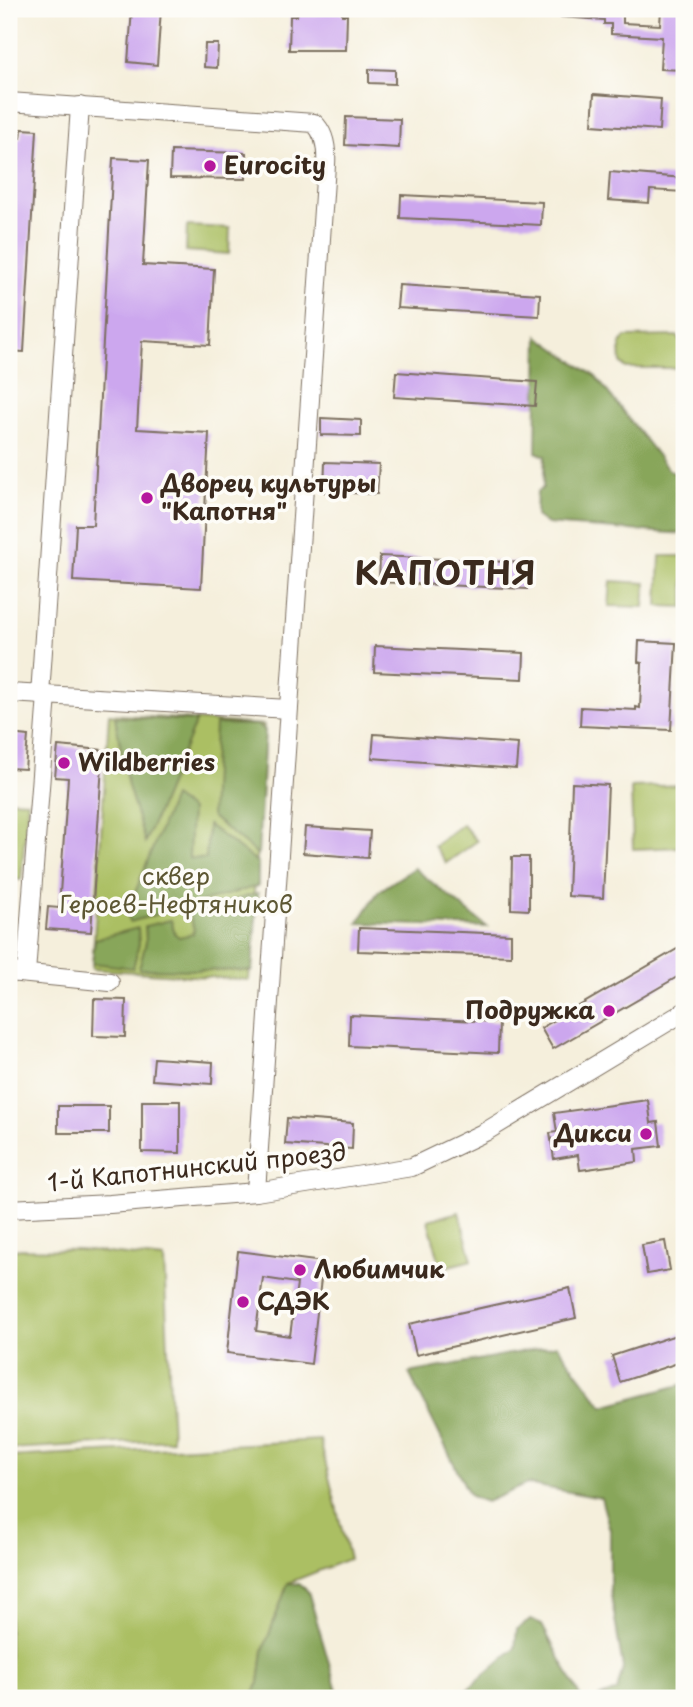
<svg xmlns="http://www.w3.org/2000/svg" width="693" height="1707" viewBox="0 0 693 1707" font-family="'Playpen Sans',sans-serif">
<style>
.green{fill:#abbf64;stroke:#737441;stroke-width:2}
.forest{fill:#88a65a;stroke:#62683c;stroke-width:2}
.building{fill:#cca7ee;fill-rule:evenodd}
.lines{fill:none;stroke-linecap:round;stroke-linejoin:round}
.minor-casing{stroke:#7c6f60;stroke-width:20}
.minor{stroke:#fff;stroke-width:18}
.poi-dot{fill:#b5179e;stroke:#fdfcf7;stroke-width:2.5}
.labels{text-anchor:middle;stroke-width:7;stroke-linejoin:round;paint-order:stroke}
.poi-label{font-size:24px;font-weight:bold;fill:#3b2a1e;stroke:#fdfcf7;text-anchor:start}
.park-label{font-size:24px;fill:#5d5733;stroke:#fdfcf7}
.street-label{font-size:24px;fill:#3b2a1e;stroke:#fdfcf7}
.district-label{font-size:32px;font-weight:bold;letter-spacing:2px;fill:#3b2a1e;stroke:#fdfcf7}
</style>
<rect width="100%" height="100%" fill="#fdfcf7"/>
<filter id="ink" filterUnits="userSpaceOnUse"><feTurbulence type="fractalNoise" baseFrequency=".0143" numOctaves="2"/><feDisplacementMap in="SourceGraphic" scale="14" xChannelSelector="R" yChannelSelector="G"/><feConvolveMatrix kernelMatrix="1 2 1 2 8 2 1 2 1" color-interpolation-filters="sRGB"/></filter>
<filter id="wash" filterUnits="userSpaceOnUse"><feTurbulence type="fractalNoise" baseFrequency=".00686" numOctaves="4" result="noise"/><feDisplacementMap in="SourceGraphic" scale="28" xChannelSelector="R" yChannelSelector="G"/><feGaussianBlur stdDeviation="1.57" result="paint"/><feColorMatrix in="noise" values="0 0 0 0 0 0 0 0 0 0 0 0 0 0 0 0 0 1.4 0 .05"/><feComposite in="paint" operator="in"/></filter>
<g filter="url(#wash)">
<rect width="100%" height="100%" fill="#f5efdc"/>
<g class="green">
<path d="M187 226 230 228 229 254 186 251Z"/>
<path d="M677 336C685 345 685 359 677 368H626L621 363 620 345 626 337Z"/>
<path d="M660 556H684V607L658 606Z"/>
<path d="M611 581 646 583 644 607 609 606Z"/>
<path d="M109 714 264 725 249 980 92 969Z"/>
<path d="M684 785V847L633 849 631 787Z"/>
<path d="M9 800 28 801 21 880 9 879Z"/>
<path d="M462 824 477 841 446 863 434 846Z"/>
<path d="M459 1212 472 1260 441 1268 428 1220Z"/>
<path d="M9 1249 79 1250 164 1259 172 1440 9 1449Z"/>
<path d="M320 1440 349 1559 288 1583 263 1651 259 1683 251 1698H9V1457Z"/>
</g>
<g class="forest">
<path d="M538 336 596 377 668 469 684 479V534L547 524 536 516 537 492 543 488 545 456 536 452Z"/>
<path d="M115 717 196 721 145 842 128 786Z"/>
<path d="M215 724 257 725 265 730 258 855 211 816Z"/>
<path d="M173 797 191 810 189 858 206 859 208 825 258 863V886L130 922 127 913Z"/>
<path d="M414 868 487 927 358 923 378 892Z"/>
<path d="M258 893 252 971 139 969 146 942 145 926 171 920 175 934 179 937 193 934 194 929 189 913Z"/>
<path d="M138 928 139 944 133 968 92 963 95 939Z"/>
<path d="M557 1345 603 1406 684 1384V1698H598L617 1691 623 1668 610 1589V1530L601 1498 527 1484 486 1502 470 1496 409 1373Z"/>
<path d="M288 1583 299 1584 308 1591 339 1697 342 1698H251L259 1683 263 1651Z"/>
<path d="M531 1620 542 1625 581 1698H382L467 1690 515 1648 517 1629Z"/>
</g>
<g id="blocks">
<g class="building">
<path d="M132 9H161L157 65 128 62Z"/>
<path d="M298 9H342V15H347L346 50H289L290 16H297Z"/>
<path d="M561 9H623V23L660 25 661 9H684V70L660 69 662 37 611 34V24H604V20L561 17Z"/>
<path d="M205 44H218L217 68 204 67Z"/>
<path d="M369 69 395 70V84L369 83Z"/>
<path d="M594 94 661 99 659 130 592 125Z"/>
<path d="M346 117 400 119 399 148 345 145Z"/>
<path d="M22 129 37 130 24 352 9 351V137L21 138Z"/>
<path d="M171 151 246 153V179L170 178Z"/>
<path d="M113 158 149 160 143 265 214 269 210 345 142 341 137 429 209 433 201 588 73 581 76 525H93Z"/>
<path d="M610 172 684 178V192L650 190 649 203 608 200Z"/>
<path d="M401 195 542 202 541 225 400 218Z"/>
<path d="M399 285 540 294 539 316 397 308Z"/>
<path d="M396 372 537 382 535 406 394 397Z"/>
<path d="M321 418 361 420V436L321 435Z"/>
<path d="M325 462 379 464 377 494 324 492Z"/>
<path d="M380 556 528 563 527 589 379 582Z"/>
<path d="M639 641 676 643 671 730 580 726 581 707 636 710V707L640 708 642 663 638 662Z"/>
<path d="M375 646 524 653 523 679 374 672Z"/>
<path d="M9 734 28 736 25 769 9 768Z"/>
<path d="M374 734 518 744 516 769 372 758Z"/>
<path d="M58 746 103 750 91 932 46 929 48 907 59 908 68 778 55 777Z"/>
<path d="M572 783 608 785 603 898 568 896Z"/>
<path d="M305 827 370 831 368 858 303 853Z"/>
<path d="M512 857H529V910L511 909Z"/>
<path d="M359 928 511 934V956L358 951Z"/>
<path d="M684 945V973L553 1049 541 1028Z"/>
<path d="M94 999 126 1000 125 1037 93 1036Z"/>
<path d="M350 1015 499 1022 498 1053 349 1046Z"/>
<path d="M154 1058 213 1062 212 1084 152 1080Z"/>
<path d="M648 1100 651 1123 658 1122 661 1146 636 1149 637 1162 580 1170 578 1155 554 1159 550 1133 557 1132 554 1113Z"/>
<path d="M142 1101H180V1153L142 1152Z"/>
<rect x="58" y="1106" width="51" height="27"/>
<path d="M287 1118 353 1123 352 1149 285 1144Z"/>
<path d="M665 1241 670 1270 647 1274 642 1245Z"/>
<path d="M238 1251 323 1262 311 1364 227 1353ZM263 1278 297 1283 290 1336 256 1331Z"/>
<path d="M570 1288 576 1318 416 1355 409 1324Z"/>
<path d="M682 1333 684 1341V1361L620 1382 612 1356Z"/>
</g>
</g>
</g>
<g filter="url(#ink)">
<use href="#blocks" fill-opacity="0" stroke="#7c6f60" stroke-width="2"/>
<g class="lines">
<defs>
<g id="minor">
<path d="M9 102 314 123C325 133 327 150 326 165L256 1192"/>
<path d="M9 693 288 709"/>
<path d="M40 695 80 106"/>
<path d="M9 972 110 982"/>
<path d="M26 973 47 695"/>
<path d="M9 1209 110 1204 256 1192 412 1167 485 1132 684 1012"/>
</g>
</defs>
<use href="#minor" class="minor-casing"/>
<use href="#minor" class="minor"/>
</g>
</g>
<g class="poi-dot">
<circle cx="210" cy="166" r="7"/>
<circle cx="147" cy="498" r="7"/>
<circle cx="64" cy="763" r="7"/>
<circle cx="609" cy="1011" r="7"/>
<circle cx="646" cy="1134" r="7"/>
<circle cx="300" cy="1270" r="7"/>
<circle cx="243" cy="1302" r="7"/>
</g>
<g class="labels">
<g class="poi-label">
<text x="224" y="174">Eurocity</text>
<text x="161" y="492">Дворец культуры<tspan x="161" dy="28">"Капотня"</tspan></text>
<text x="78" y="771">Wildberries</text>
<text x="595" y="1019" text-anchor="end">Подружка</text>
<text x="632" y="1142" text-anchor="end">Дикси</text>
<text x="314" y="1278">Любимчик</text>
<text x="257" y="1310">СДЭК</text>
</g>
<g class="park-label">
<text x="176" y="885">сквер<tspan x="176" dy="28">Героев-Нефтяников</tspan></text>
</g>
<g class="street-label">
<text transform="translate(197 1168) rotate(-6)" y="8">1-й Капотнинский проезд</text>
</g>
<g class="district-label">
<text x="446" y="585">КАПОТНЯ</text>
</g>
</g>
<rect width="693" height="1707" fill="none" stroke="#fdfcf7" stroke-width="35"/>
</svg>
